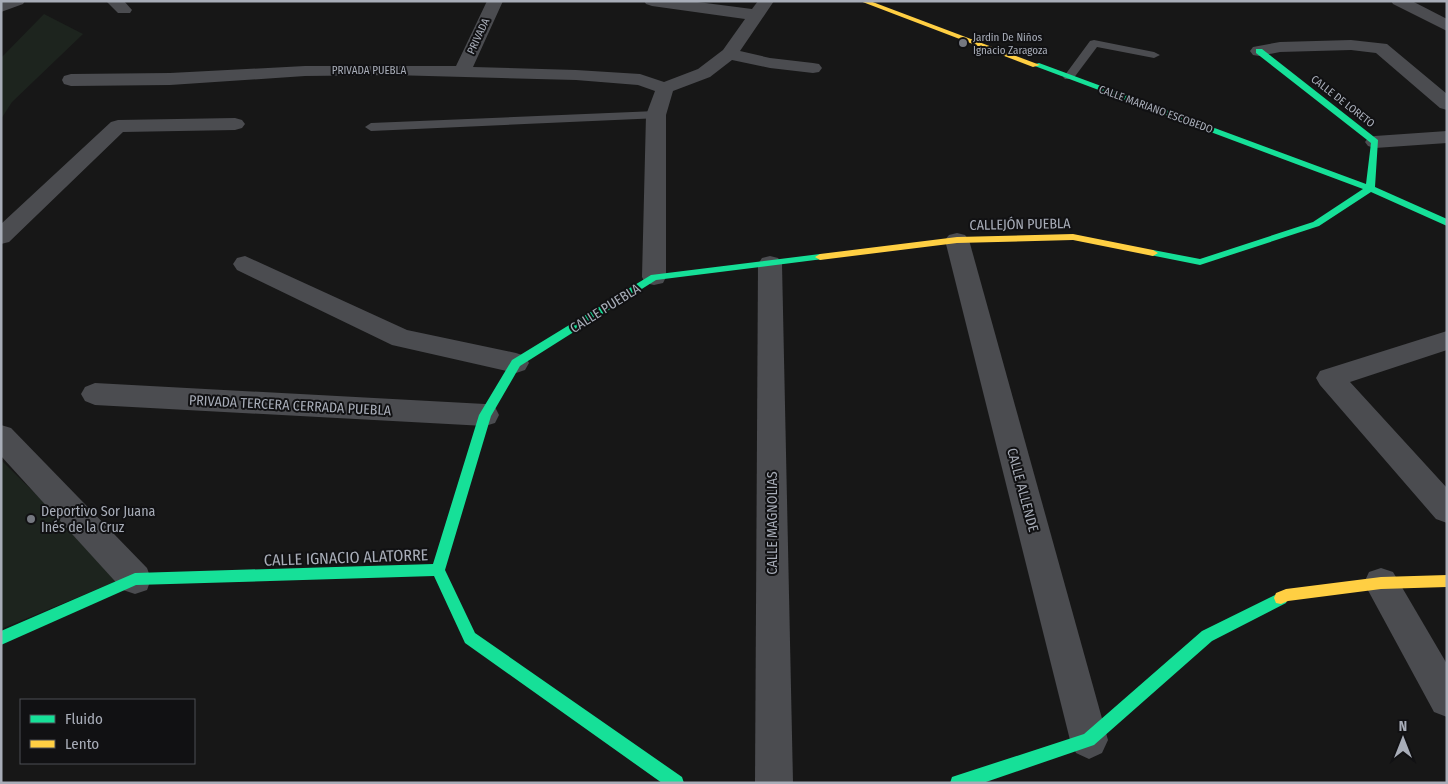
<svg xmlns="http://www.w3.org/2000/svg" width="1448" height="784" viewBox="0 0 1448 784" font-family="'Fira Sans Condensed',sans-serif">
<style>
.green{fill:#1d241e}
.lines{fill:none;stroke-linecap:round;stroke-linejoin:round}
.lane{fill:#4b4c50;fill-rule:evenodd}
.street{fill:#4b4c50;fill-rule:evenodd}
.fast{fill:#16e098;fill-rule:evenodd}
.slow{fill:#ffcf43;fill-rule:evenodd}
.poi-dot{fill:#757880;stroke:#111113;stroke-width:2}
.labels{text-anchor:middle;stroke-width:4;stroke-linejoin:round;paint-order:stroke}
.far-street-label{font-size:11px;fill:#a8adb8;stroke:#111113}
.far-poi-label{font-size:11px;fill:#a8adb8;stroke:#111113;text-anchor:start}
.street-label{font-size:14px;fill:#a8adb8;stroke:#111113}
.poi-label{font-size:14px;fill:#a8adb8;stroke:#111113;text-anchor:start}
.near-street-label{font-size:16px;fill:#a8adb8;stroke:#111113}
</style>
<rect width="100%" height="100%" fill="#171717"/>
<g class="green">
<path d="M44 14 83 34 12 102 1 119V58Z"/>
<path d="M1 460 122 579 1 629Z"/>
</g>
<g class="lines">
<g class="lane">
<path d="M1094 40 1154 52 1160 55 1154 58 1097 47 1073 79H1065L1063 77 1065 75 1090 41Z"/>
<path d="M656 111 660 112 662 115 660 118 371 131 365 127 371 123Z"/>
</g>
<g class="street">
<path d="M1 1H25L23 4 1 12Z"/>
<path d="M106 1H124L132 10 130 13H118Z"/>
<path d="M487 1H503L473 67 576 70 640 74 664 82 698 69 723 50 745 19 652 6 646 4 644 1H690L752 9 758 1H774L740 51 770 58 813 63 819 64 822 68 819 72 813 73 770 68 732 60 710 77 673 91 666 115V277L663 283 654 285 645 283 642 277 646 115 655 91 638 85 576 80 392 75 305 76 170 85 71 86 64 84 62 80 64 76 71 74 170 73 305 66H456Z"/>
<path d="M1391 1H1412L1447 19V31L1393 4Z"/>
<path d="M1351 40 1387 44 1447 94V110L1440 108 1376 53 1351 50 1280 52 1259 56 1253 55 1250 51 1253 47 1280 42Z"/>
<path d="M235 118 242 120 245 124 242 128 235 130 123 132 9 242 1 244V224L111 122 118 120Z"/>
<path d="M1447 131V143L1375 148 1368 146 1365 142 1368 138 1375 136Z"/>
<path d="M957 233 965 235 969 240 1108 740 1102 753 1089 759 1076 753 1070 740 945 240 949 235Z"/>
<path d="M245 256 407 330 516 353 525 356 529 363 525 370 516 373 392 345 237 270 233 264 237 258Z"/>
<path d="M770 256 778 258 782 264 793 783H755L758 264 762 258Z"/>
<path d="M1447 331V350L1350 382 1447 488V523L1436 519 1320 385 1316 378 1320 371Z"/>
<path d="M95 383 485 404 495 407 499 415 495 423 485 426 95 405 85 401 81 394 85 387Z"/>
<path d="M1 425 11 428 147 568 151 579 147 590 135 594 123 590 1 456Z"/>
<path d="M1381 568 1393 572 1447 664V717L1434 712 1364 583 1369 572Z"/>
</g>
<g class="fast">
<path d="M1256 49H1262L1378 140 1375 187 1447 219V226L1371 192 1319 226 1203 264 1200 265 1150 255V251L1153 250 1200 259 1313 222 1363 189 1032 65 1039 63 1366 184 1371 143 1256 53Z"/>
<path d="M820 254 825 257 823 259 656 280 520 366 491 416 445 570 475 633 682 777 684 783H662L465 643 434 576 136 585 1 645V631L135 573 433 564 479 415 512 360 651 275Z"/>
<path d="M1281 592 1286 593 1288 598 1286 603 1212 641 1094 745 983 783H950L952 777 958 775 1084 734 1202 631Z"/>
</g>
<g class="slow">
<path d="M860 1H870L1040 65 1033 67Z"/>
<path d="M1073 234 1153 250 1158 253 1153 256 1073 240 957 243 820 260 815 257 820 254 957 237Z"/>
<path d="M1447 575V587L1381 589 1288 601 1281 604 1276 603 1274 598 1276 593 1286 589 1381 577Z"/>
</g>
</g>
<g class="poi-dot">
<circle cx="963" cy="43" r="5"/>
<circle cx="31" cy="519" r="5"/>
</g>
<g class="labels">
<g class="far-street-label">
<text transform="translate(478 36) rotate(-65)" y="4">PRIVADA</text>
<text x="369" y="74">PRIVADA PUEBLA</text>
<text transform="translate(1343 101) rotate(38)" y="4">CALLE DE LORETO</text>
<text transform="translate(1156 109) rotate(20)" y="4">CALLE MARIANO ESCOBEDO</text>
</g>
<g class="far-poi-label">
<text x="973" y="41">Jardin De Niños<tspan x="973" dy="13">Ignacio Zaragoza</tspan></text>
</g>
<g class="street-label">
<text transform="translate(1020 224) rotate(-1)" y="5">CALLEJÓN PUEBLA</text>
<text transform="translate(605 308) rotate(-32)" y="5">CALLE PUEBLA</text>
<text transform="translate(290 405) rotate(3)" y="5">PRIVADA TERCERA CERRADA PUEBLA</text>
<text transform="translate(1023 490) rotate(75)" y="5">CALLE ALLENDE</text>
<text transform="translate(772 523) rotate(-90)" y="5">CALLE MAGNOLIAS</text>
</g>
<g class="poi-label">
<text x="41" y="516">Deportivo Sor Juana<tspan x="41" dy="16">Inés de la Cruz</tspan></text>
</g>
<g class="near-street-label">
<text transform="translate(346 557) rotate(-2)" y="6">CALLE IGNACIO ALATORRE</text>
</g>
</g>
<rect width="1448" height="784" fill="none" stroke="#a8adb8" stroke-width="5"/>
<rect x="20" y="699" width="175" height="65" fill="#111113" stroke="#4d4f55"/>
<rect x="30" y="715" width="25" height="8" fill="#16e098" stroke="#4d4f55"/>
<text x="65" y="724" font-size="15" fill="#a8adb8">Fluido</text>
<rect x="30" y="740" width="25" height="8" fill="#ffcf43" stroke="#4d4f55"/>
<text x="65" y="749" font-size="15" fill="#a8adb8">Lento</text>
<g transform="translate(1403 739)" stroke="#111113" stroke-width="4" paint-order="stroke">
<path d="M0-4L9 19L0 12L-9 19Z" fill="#a8adb8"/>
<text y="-8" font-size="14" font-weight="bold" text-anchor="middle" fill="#a8adb8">N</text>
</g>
</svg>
